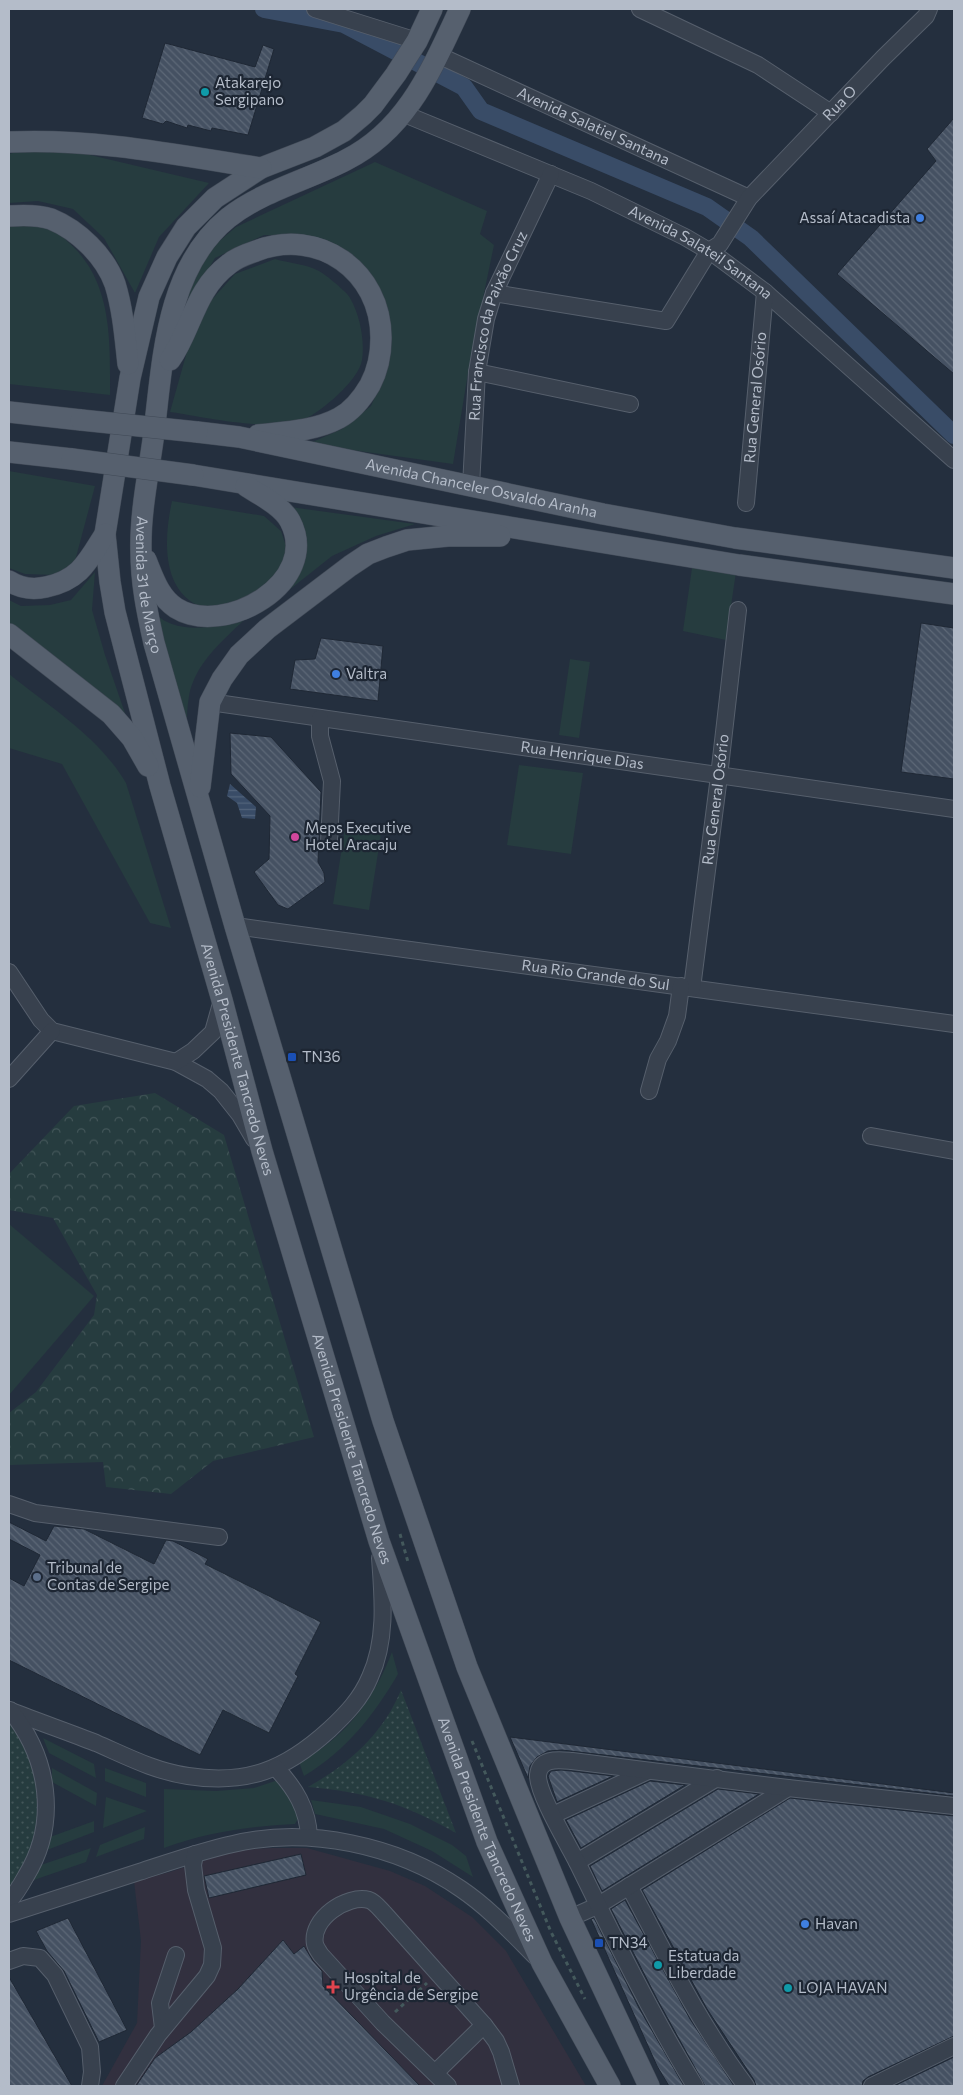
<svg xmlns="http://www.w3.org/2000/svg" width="963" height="2095" viewBox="0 0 963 2095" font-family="Commissioner,sans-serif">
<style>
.medical{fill:#32303f}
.green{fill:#263c3f}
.forest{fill:url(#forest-crowns)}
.park{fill:url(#park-dots)}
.water{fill:url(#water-rules)}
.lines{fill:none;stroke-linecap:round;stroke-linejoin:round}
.canal{stroke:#394c67;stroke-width:18}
.building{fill:url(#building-back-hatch);stroke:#1f2835}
.minor-casing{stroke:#565f6c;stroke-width:18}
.major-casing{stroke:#414a57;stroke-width:22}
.path{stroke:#44595c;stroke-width:3;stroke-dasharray:4 4;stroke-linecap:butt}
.minor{stroke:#38414e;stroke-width:16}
.major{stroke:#56606e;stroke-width:21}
.major-bridge-casing{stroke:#414a57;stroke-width:22;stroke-linecap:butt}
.major-bridge{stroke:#56606e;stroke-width:21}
.culture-dot{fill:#0f9aa8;stroke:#1d2633;stroke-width:2}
.shop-dot{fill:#3f7fe0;stroke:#1d2633;stroke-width:2}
.hotel-dot{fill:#d1479c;stroke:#1d2633;stroke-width:2}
.transit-dot{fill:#1a4fb4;stroke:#1d2633;stroke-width:2}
.service-dot{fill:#5c6f8a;stroke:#1d2633;stroke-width:2}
.health-dot{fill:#e0444e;stroke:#1d2633;stroke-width:2}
.labels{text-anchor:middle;stroke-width:4.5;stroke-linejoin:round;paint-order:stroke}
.poi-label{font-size:15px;fill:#b4bcc9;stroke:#1d2633;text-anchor:start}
.street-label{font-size:15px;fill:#b4bcc9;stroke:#1d2633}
</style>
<defs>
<pattern id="forest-crowns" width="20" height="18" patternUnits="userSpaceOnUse" patternTransform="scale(1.25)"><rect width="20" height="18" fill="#263c3f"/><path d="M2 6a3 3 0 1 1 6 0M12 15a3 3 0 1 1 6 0" fill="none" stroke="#435659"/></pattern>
<pattern id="park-dots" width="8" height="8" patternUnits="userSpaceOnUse" patternTransform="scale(1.25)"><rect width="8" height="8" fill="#263c3f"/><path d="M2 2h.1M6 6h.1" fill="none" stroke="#435659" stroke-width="1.8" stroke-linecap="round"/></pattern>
<pattern id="water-rules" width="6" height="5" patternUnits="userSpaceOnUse" patternTransform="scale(1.25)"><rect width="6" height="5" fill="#394c67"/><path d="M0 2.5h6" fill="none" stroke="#53647b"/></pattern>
<pattern id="building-back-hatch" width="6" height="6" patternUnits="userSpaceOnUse" patternTransform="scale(1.25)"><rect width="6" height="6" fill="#455162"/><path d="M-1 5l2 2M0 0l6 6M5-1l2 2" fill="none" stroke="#5d6877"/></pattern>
</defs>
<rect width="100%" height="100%" fill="#242f3e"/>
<path class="medical" d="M272 1848H307L390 1871 425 1886 472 1917 506 1951 586 2086H102L137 2023 141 1941 134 1881 170 1872 236 1850Z"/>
<g class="green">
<path d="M69 150 209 183 159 237 135 293 104 238 73 209 38 201 9 203V154L17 152Z"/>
<path d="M375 162 487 211 480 234 494 245 470 361 453 464 308 444 342 429 371 406 385 374 392 338 382 302 297 236 264 235 215 258 197 289 181 325 192 280 209 250 236 227Z"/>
<path d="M9 221C23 224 41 224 54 230 59 232 64 238 68 242 113 281 110 341 110 395L9 384Z"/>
<path d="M275 259C288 263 307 264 319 271 326 275 347 292 350 298 360 315 365 341 362 360 359 380 322 411 305 419 273 433 205 417 170 412L188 348 207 305 235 274Z"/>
<path d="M9 471 95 486 75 561 56 575 25 574 9 568Z"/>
<path d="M172 501 264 516 281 531 286 546 288 567 233 608C222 607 204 609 195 604 160 584 165 533 172 501Z"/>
<path d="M290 507 415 524 376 536 332 556 279 598Z"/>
<path d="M692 568 736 572 726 640 683 631Z"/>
<path d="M95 572 92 610 105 655 127 719 9 624V600L21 606 50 605 71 600Z"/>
<path d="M151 612C158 616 165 622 172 624 194 632 222 625 244 620 221 642 195 664 189 696 187 707 187 720 186 732Z"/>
<path d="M570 659 590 662 579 738 559 735Z"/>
<path d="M9 674C50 707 99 737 126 783L171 928 150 923 62 764 9 748Z"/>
<path d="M519 765 583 773 571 854 507 845Z"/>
<path d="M345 828 381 834 369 910 333 904Z"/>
<path d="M9 1224 94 1296 9 1395Z"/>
<path d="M392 1652 398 1674C374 1715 346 1751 304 1776L299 1762C345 1739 374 1699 392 1652Z"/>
<path d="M43 1738 94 1764 96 1778 49 1753Z"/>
<path d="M52 1768 97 1793 96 1806 52 1782Z"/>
<path d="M105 1768 146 1783V1797L105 1781Z"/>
<path d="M278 1780 288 1788 299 1817 295 1824C251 1826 207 1832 164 1848V1789L216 1791 254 1788Z"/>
<path d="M106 1797 147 1811 103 1828Z"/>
<path d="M311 1800 361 1807 410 1824 452 1845 466 1856 473 1877 432 1851 384 1829 315 1814Z"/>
<path d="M94 1821V1832L47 1850 50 1837Z"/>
<path d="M145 1827 144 1839 96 1857 100 1845Z"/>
<path d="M91 1848 86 1862 31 1881 38 1866Z"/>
</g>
<path class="forest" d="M155 1093 224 1135 314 1437 213 1461 171 1494 106 1487 103 1462 9 1465V1413L36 1392 94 1315 97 1295 53 1218 9 1210V1174L74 1106Z"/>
<g class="park">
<path d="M401 1690 456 1833C405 1804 367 1792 308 1787 349 1764 383 1734 401 1690Z"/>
<path d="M9 1709 26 1730 45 1829 9 1901Z"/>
</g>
<path class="water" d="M230 784 256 807 255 819 242 818 237 803 227 796Z"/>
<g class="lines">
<path class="canal" d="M264 9 344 24 464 87 481 111 707 207 751 238 954 435"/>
</g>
<g class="building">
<path d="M165 43 255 67 263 45 274 49 248 135 212 128 211 131 188 125 187 128 166 121 163 124 142 118Z"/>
<path d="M954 118V374L837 274 936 161 927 149Z"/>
<path d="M921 623 954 628V779L901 772Z"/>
<path d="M321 638 383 646 378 701 290 689 295 660 315 659Z"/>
<path d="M230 733 271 737 321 792 318 862 324 873 325 882 288 909 278 905 254 872 269 859 270 816 231 774Z"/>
<path d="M9 1522 46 1541 54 1526 84 1529 154 1564 166 1540 173 1541 208 1559 205 1564 321 1622 295 1674 298 1676 269 1733 223 1710 200 1755 9 1660V1578L24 1586 40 1555 9 1539Z"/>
<path d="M510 1737 954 1793V1796L562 1750 548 1751 537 1757 530 1766 528 1778Z"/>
<path d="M561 1770 571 1771 613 1776 557 1802 548 1776 551 1771Z"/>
<path d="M650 1781 685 1785 581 1848 566 1820Z"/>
<path d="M718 1789 759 1794 602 1891 590 1866Z"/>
<path d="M790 1798 954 1816V2036L868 2077 863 2081 862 2086H756L754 2080 707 2009 642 1890Z"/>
<path d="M301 1854 306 1875 209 1898 204 1876Z"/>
<path d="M625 1900 690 2019 734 2086H705L657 1999 611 1909Z"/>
<path d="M68 1918 127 2030 99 2042 64 1971 47 1951 36 1931Z"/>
<path d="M594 1918 639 2008 684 2086H669L657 2066 591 1919Z"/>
<path d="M283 1940 294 1954 304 1946 313 1961 322 1971 323 1986 420 2086H136L155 2058 191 2032 238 1989Z"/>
<path d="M9 1977 72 2086H9Z"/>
<path d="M954 2057V2086H894Z"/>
</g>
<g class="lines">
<defs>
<g id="minor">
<path d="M315 9 417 41"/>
<path d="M640 9 758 65 831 113"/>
<path id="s1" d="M438 55 749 198"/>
<path id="s2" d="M402 113 591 191 685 237 714 254 765 292 954 460"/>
<path id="s3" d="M494 293 666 321 709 251 720 244 749 198 883 58 926 16 929 9"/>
<path d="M477 372 630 404"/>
<path id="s4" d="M471 486 477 372 486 319 494 293 551 174"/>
<path id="s5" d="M746 503 765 292"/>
<path id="s6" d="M210 702 954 809"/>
<path d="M320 718V736L332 781 329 842"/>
<path id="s7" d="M235 926 954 1024"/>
<path d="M9 972 41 1020 52 1031 176 1062 207 1079 221 1091 240 1115 254 1139"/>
<path id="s8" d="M692 988 719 776 738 610"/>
<path d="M176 1062 193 1051 213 1032 222 1000"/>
<path d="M9 1079 52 1031"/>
<path d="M649 1091 658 1059 668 1041 677 1016 681 986"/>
<path d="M871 1136 954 1151"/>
<path d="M9 1504 35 1513 219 1537"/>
<path d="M11 1711C39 1722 68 1732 96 1743 126 1756 154 1771 188 1776 247 1785 285 1770 329 1730 345 1715 361 1699 370 1677 387 1640 383 1598 380 1558"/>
<path d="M276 1768C295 1788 308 1809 309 1837"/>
<path d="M553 1815 648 1771"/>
<path d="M577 1862 717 1778"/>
<path d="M629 1886C665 1954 700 2025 746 2086"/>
<path d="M9 1901C16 1894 21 1885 26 1876 59 1822 49 1758 10 1710"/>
<path d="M9 1914C52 1900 95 1886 139 1872 170 1862 201 1851 233 1844 308 1826 397 1845 461 1889 489 1908 512 1933 536 1957"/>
<path d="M570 1918 597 1906 788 1788"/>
<path d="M9 1961 23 1956 40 1958 55 1975 90 2047 92 2072 90 2086"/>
<path d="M163 2028 160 2003 176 1955"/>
<path d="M435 2073 484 2025"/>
<path d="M124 2086 158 2035 207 1976 212 1965 213 1948 196 1890 193 1865 195 1854"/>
<path d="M448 2086 383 2023 321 1955C319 1952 316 1948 315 1944 310 1919 347 1894 369 1900 375 1902 380 1909 384 1913L484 2025 496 2041 501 2052 511 2086"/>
<path d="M695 2086C651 2014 614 1938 577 1862 568 1844 537 1793 538 1775 540 1757 559 1760 572 1761L788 1788 954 1806"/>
<path d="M872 2086 954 2046"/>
</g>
<g id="major">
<path id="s9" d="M432 9 417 41 396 74 373 105 363 115 344 131 315 147 261 168 215 198 186 227 167 257 149 297 130 378 105 534 110 582 115 612 160 786 222 1000 262 1151 379 1541 487 1842 542 1963 610 2086"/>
<path id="s10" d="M460 9C432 68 408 129 346 160 308 180 262 191 228 218 164 270 163 364 153 440 148 476 140 514 141 551 141 583 147 612 154 643L235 926 383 1421 467 1667 570 1918 649 2086"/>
<path d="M9 142C94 138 178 155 261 168"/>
<path d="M9 216C22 215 39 215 51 219 78 230 105 256 115 284 123 310 125 337 128 364"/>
<path d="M170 360C192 329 194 290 229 264 236 258 247 254 256 251 319 227 381 271 381 338 381 355 378 370 370 385 363 397 352 411 339 418 315 431 285 432 258 435"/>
<path d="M9 412 81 420"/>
<path id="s11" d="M197 432 239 437 603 514 735 538 954 568"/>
<path d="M9 452 72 459"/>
<path d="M193 475 739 565 954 594"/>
<path d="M146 560C153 577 159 597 176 608 224 638 322 582 290 521 282 506 260 495 246 486"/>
<path d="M9 581C20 588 33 590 46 587 80 580 88 561 105 534"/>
<path d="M9 634 111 714 132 738 148 766"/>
<path d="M200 787 210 702 222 679 239 655 267 629 350 566 368 554 386 547 407 540 448 536H500"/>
</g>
</defs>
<use href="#minor" class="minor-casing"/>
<use href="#major" class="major-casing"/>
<g class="path">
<path d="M400 1534 408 1562"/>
<path d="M472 1741 551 1932 585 1999"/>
<path d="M395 2012 427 1983"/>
</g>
<use href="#minor" class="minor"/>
<use href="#major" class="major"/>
<defs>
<g id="major-bridge">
<path d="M81 420 197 432"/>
<path d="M72 459 193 475"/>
</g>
</defs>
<use href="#major-bridge" class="major-bridge-casing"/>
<use href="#major-bridge" class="major-bridge"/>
</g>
<g class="culture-dot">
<circle cx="205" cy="92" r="5"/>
<circle cx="658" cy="1965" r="5"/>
<circle cx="788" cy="1988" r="5"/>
</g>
<g class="shop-dot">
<circle cx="920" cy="218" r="5"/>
<circle cx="336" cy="674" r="5"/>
<circle cx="805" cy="1924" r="5"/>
</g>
<circle class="hotel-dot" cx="295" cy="837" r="5"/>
<g class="transit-dot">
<rect x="287" y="1052" width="10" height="10" rx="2.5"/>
<rect x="594" y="1938" width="10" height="10" rx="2.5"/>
</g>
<circle class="service-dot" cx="37" cy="1577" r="5"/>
<path class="health-dot" d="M330.5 1979.5h5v5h5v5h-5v5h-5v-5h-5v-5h5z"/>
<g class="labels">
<g class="poi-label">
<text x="215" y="88">Atakarejo<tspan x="215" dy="17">Sergipano</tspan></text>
<text x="910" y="223" text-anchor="end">Assaí Atacadista</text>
<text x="346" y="679">Valtra</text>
<text x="305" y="833">Meps Executive<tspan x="305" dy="17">Hotel Aracaju</tspan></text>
<text x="302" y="1062">TN36</text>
<text x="47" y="1573">Tribunal de<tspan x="47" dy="17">Contas de Sergipe</tspan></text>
<text x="815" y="1929">Havan</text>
<text x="609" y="1948">TN34</text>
<text x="668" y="1961">Estatua da<tspan x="668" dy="17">Liberdade</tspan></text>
<text x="344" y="1983">Hospital de<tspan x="344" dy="17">Urgência de Sergipe</tspan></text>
<text x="798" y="1993">LOJA HAVAN</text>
</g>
<g class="street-label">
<text dy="5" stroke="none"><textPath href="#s3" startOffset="455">Rua O</textPath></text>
<text dy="5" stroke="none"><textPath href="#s1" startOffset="171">Avenida Salatiel Santana</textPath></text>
<text dy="5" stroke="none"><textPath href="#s2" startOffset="330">Avenida Salateil Santana</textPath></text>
<text dy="5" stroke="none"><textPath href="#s4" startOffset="164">Rua Francisco da Paixão Cruz</textPath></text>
<text dy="5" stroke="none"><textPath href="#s5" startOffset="106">Rua General Osório</textPath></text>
<text dy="5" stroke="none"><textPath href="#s11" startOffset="290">Avenida Chanceler Osvaldo Aranha</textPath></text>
<text dy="5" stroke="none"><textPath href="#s10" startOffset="712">Avenida 31 de Março</textPath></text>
<text dy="5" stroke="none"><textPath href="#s6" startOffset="376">Rua Henrique Dias</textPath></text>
<text dy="5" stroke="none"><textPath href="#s8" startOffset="190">Rua General Osório</textPath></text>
<text dy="5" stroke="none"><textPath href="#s7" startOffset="364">Rua Rio Grande do Sul</textPath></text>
<text dy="5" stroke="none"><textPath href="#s9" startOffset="1202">Avenida Presidente Tancredo Neves</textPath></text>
<text dy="5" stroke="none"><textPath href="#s9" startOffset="1608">Avenida Presidente Tancredo Neves</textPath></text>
<text dy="5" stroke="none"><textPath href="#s9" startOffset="2012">Avenida Presidente Tancredo Neves</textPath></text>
</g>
</g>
<rect width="963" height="2095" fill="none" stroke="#b4bcc9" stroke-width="20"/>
</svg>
